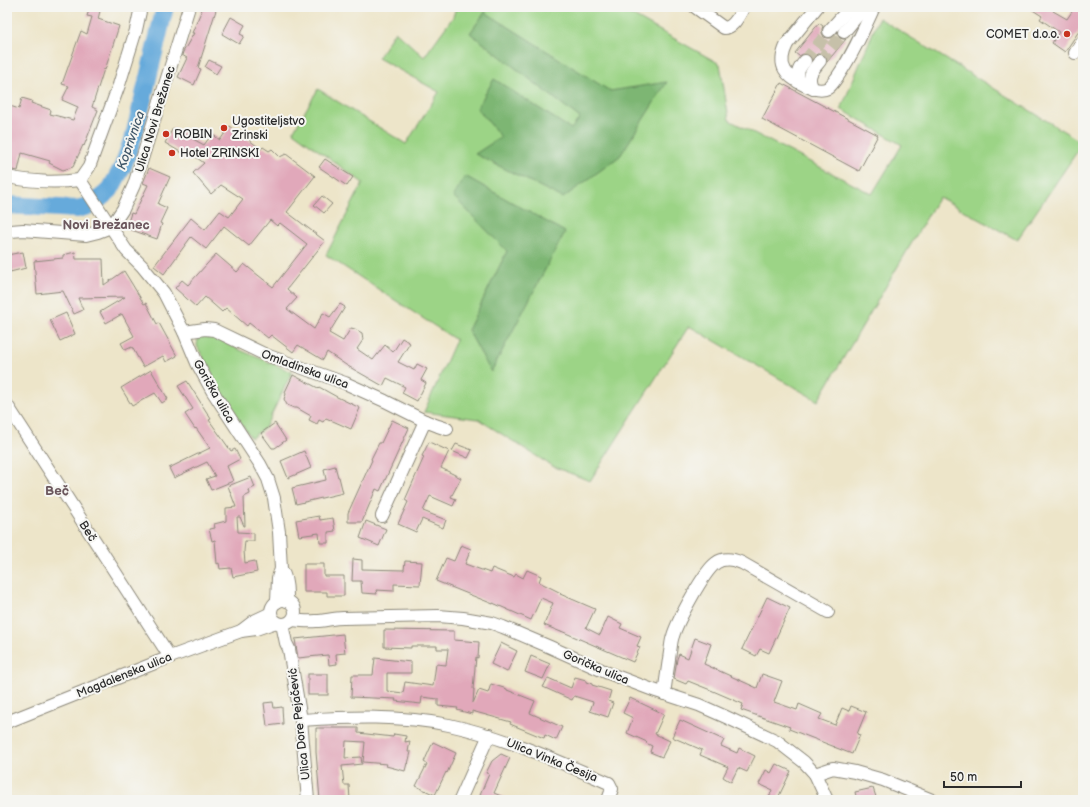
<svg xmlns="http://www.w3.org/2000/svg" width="1090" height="807" viewBox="0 0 1090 807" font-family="'Balsamiq Sans',sans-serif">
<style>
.green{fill:#9cd486;stroke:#648058}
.forest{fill:#7db673;stroke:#54704f}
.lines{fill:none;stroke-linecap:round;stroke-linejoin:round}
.river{stroke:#66aadb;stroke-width:18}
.building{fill:#e1a8ba}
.minor-tunnel{stroke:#c6c0a9;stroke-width:12;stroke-dasharray:12 6;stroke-linecap:butt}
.minor-casing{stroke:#8c887a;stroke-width:14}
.minor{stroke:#fff;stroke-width:12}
.poi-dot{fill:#c8321e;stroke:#f6f6f2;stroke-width:1.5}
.labels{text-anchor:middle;stroke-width:4;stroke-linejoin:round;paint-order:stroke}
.poi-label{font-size:12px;fill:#2b2b2b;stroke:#f6f6f2;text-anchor:start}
.street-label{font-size:12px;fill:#2b2b2b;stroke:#f6f6f2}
.water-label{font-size:13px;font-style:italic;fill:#405769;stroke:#f6f6f2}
.neighbourhood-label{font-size:13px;font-weight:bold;fill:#6b575d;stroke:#f6f6f2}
</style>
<rect width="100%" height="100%" fill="#f6f6f2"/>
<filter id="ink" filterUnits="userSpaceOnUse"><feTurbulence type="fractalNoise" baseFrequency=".025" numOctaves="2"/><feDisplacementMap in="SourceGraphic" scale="8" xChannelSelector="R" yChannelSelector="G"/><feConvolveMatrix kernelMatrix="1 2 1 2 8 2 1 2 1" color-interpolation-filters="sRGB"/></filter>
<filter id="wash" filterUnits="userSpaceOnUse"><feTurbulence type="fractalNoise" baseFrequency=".012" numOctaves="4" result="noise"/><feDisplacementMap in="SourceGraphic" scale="16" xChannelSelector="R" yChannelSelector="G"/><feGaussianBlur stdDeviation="0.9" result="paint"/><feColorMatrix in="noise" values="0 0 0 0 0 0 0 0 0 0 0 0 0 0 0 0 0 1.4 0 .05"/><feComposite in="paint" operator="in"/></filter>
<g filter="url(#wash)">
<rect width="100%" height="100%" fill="#ede5c9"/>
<g class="green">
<path d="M456 7H615L630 14 720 64 729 120 872 194 902 145 841 109 879 18 1083 143 1017 240 939 197 818 401 689 326 590 481 552 466 478 419 424 412 456 340 326 255 363 183 293 132 318 89 351 110 406 144 439 92 378 58 395 31 424 57 453 17Z"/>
<path d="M207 334 240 350 292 372 265 428 251 438 228 404 197 346 198 338Z"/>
</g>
<g class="forest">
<path d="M485 12 610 91 667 82 620 156 563 198 475 154 501 137 477 108 494 79 571 129 580 118 470 33Z"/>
<path d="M465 176 565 232 491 372 468 330 507 251 453 196Z"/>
</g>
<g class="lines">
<path class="river" d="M7 205 77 209 92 205 110 190 123 166 135 132 165 7"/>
</g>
<g id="blocks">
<g class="building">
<path d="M90 7H101L98 19 119 26 105 70 104 69 92 107 98 110 84 146 83 145 73 167 63 170 49 163 50 161 22 153 18 171 7 169V105L19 109 22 98 32 101 31 103 51 110 50 114 73 120 78 107 62 100 69 86 62 84 81 31 87 34 92 17 87 16Z"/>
<path d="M203 7H217L198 68 201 69 194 85 178 77 187 58 182 55 183 52 194 33H192Z"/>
<path d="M1028 7H1055L1053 11 1067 19 1075 7H1083V25L1065 52 1052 43 1059 32 1040 19 1042 16Z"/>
<path d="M231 17 245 25 240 34 244 36 239 44 222 34Z"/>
<path d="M819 23 823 26 822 29V33L824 37 828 38H831L837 34 840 38 843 39H846L827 62V58L825 55 822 54H817L812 59 810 56 807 54H803L799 56 795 53Z"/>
<path d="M209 60 221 66 216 74 205 67Z"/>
<path d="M781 83 878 135 859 171 762 119Z"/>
<path d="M230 126 261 149 263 147 269 151 272 149 280 157 286 154 315 176 287 212 325 241 287 289 297 298 287 309 314 329 323 313 330 317 340 304 345 307 329 333 343 341 351 328 355 329 362 333 363 340 357 349 373 360 385 345 393 352 402 338 410 343 398 362 414 370 417 364 427 369 421 380 426 383 417 401 402 393 405 387 387 378 383 386 346 365 327 352 323 360 298 345 293 352 271 335 268 338 249 323 247 326 226 308 222 312 205 297 196 307 175 288 182 280 188 285 216 254 237 272 244 264 273 287 307 244 280 223 277 226 270 220 249 246 224 226 206 249 191 237 164 274 154 266 191 218 205 230 220 211 229 217 243 199 221 185 211 194 193 173 204 163 186 150 184 154 165 143 173 128 204 145 212 134 220 140Z"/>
<path d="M325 159 353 177 347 186 319 167Z"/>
<path d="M149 168 170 177 158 204 167 208 160 223 162 224 157 239 126 228 131 213 134 214 148 185 143 183Z"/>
<path d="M322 196 332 204 324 213 314 205Z"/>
<path d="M23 252 26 268 10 272 7 255Z"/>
<path d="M75 252 76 259H103L104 285 124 271 132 284 144 304 146 303 157 324 159 323 177 356 166 362 163 356 143 367 132 347 125 350 121 343 134 336 122 314 106 323 100 312 125 297 78 298 83 310 74 314 63 291 37 294 34 261 63 258V255Z"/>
<path d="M66 313 75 334 60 341 50 320Z"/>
<path d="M151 370 168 399 162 403 155 393 132 406 121 388Z"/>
<path d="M293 375 318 388 319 387 337 397 360 408 351 429 326 418 323 422 319 420 317 424 309 420 311 416 297 408H294L287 405 284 399 286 394 285 392Z"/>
<path d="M187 381 211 419 209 420 231 451 235 449 240 459 227 466 233 481 211 490 206 479 215 476 207 462 174 478 169 468 210 448 196 428 195 429 185 414 193 409 178 386Z"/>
<path d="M392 420 409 428 380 491 376 489 362 522H348V513L372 460 371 459 379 443H381Z"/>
<path d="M275 423 286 440 275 448H272L261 433Z"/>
<path d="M429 442 449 451 441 468 461 478 451 497 456 499 453 506 430 496 423 511 446 520 443 528 422 519 416 532 398 524 408 502 405 500 424 457 422 456Z"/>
<path d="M456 444 472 450 468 458 452 451Z"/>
<path d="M304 451 311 468 288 478 281 461Z"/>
<path d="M335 466 338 477H339L343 493 296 504 292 488 326 480 324 469Z"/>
<path d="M251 477 255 487 249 490 250 494 244 497 245 526H244L240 517H237L238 532 254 533V541H245L244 551 245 563 255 561 257 572 233 577 231 568 220 569 219 563 217 564 215 540 212 541 209 529 215 528 214 524 226 521V508L236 507 228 486Z"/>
<path d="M319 516 320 520 333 518 335 531 328 532V543H320L319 533 299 536 296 520Z"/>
<path d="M366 521 386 529 379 546 360 538Z"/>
<path d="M461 545 471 549 465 564 490 573 492 568 514 577 516 574 523 578 527 570 541 576 539 582 561 593 560 594 595 609 586 628 600 635 608 617 622 624 620 628 641 637 637 646 640 647 633 662 561 631V632L544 625 553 603 541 598 531 620 493 603V604L436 581 446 558 454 561Z"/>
<path d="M353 559 362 560V569L404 570 405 561 422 562 420 585 394 584V591L376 590 377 594 362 593 361 581H352Z"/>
<path d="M304 564H324V576H344V596H327V592H304Z"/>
<path d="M767 597 790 608 769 653 760 649 756 656 742 649Z"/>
<path d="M384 630 454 631V640L479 642 478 658 476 657 473 689H474L473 703 479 690 488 693 491 684 507 689V690L535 701 530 713 562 727 556 740 545 735 544 738 510 724 511 722 472 711V714L457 710 458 708 438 706V699L422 697 421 704 395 701 396 699 351 697 352 675H373L375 658 411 662V673H387V691L403 693 405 682 433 686 436 664 446 665 448 649H437V646H411V648L384 647Z"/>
<path d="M343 634 345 653 336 654 337 664 329 665 328 655 298 658 295 639Z"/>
<path d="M695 638 711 644 704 664 757 688 762 674 782 681 774 702 797 710 799 704 822 714 819 719 835 725 842 708 849 711 851 706 866 712 857 734 860 735 852 754 834 747H835L789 729 790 727 741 710 743 704 713 691 688 681 686 684 674 679 677 659 679 654 688 658Z"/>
<path d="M501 643 517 651 507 672 491 664Z"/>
<path d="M531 656 550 664 543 679 525 672Z"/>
<rect x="308" y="674" width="20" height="21"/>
<path d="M575 677 586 680V682L592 684V685L611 691 608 701 613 703 608 717 590 711 593 702 574 696 572 700 543 687 548 678 571 688Z"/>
<path d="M630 698 664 714 655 734 670 741 662 757 650 752 652 746 646 743 647 742 627 733 633 718 623 713Z"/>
<path d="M273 702 274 708 282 707 283 724 267 726 264 703Z"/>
<path d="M680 720 724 740 721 746 737 753 739 748 755 756 747 772 738 768 731 782 723 777 728 767 700 755 702 750 672 737Z"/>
<path d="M316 728H358V733L393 737 394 734 406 736 405 742 410 741 408 752H411L408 764 407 763 405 771 386 766 387 764 363 762 365 742 346 741 345 758 361 757 362 764 342 766 344 785H349L350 800H320L316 752Z"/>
<path d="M433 742 456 753 447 773 446 772 435 795 416 786 427 764 424 762Z"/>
<path d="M501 754 510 758 494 793 510 800H478L489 774 486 773 492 761Z"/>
<path d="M776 764 791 771 777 800H768L772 790 759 784 766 770 771 773Z"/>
<path d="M873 788 877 800H857L855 792Z"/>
</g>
</g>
</g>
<g filter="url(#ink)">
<use href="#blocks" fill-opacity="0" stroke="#8c887a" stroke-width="1"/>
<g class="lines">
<g class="minor-tunnel">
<path d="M805 61 829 31"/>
<path d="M820 61 844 32"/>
</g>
<defs>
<g id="minor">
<path d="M141 7 136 30 119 85 89 167 80 180 126 250 142 266 164 293 184 332 197 363 213 392 260 464 268 479 274 498 279 532 281 569 278 578 277 602"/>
<path d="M695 7 724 28C734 28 739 15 744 7"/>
<path d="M817 7 787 44C783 52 780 62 785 70 791 81 817 94 828 88 832 85 835 80 838 76 853 54 863 31 874 7"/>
<path d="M829 31 846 12 853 7"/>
<path d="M844 32 859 14 867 7"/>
<path d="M1075 53 1083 41"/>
<path d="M799 82C796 73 799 68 805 61"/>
<path d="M813 89C806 76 812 71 820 61"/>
<path d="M7 177C33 182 53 183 80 180"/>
<path d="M7 233 11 231 23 230 86 235 98 232 111 227 123 209 134 185 189 7"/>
<path d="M184 332 205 329 214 330 266 355 345 383 385 401 425 421 438 426 447 429"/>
<path d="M7 405 170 657"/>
<path d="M382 516 425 421"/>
<path d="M283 572C287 581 287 591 287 601"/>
<circle cx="283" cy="612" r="12"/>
<path d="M292 620C300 621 308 622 316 621 325 621 333 618 343 618L438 616 463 618 492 623 503 627 550 647 608 673 653 690 699 705 726 717 777 741 804 762 815 774 827 800"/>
<path d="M282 624 286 643 289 649 301 720 308 800"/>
<path d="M241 631 254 621 271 613"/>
<path d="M664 694C666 680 668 666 670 652 671 647 671 641 673 636 677 622 704 571 716 563 724 557 733 559 742 563L828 612"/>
<path d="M301 720C351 717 400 715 449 725 505 737 557 761 609 783L612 789 608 800"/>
<path d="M7 722 170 657 241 631 256 629 276 622"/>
<path d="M815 774 833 768 855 772 883 780 932 800"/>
<path d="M460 800 489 735"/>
</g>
</defs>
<use href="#minor" class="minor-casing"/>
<use href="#minor" class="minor"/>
</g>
</g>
<g class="poi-dot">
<circle cx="1067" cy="34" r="4"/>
<circle cx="224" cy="128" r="4"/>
<circle cx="166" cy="134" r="4"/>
<circle cx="172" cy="153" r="4"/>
</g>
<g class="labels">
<g class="poi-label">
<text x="1059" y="38" text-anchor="end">COMET d.o.o.</text>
<text x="232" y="125">Ugostiteljstvo<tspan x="232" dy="14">Zrinski</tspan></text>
<text x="174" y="138">ROBIN</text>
<text x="180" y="157">Hotel ZRINSKI</text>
</g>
<g class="street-label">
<text transform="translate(155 119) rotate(-73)" y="4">Ulica Novi Brežanec</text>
<text transform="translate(305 369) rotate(20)" y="4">Omladinska ulica</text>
<text transform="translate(214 391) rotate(60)" y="4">Gorička ulica</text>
<text transform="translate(88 531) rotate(57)" y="4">Beč</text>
<text transform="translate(596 667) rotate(23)" y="4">Gorička ulica</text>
<text transform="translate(124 675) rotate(-22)" y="4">Magdalenska ulica</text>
<text transform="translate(299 724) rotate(-97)" y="4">Ulica Dore Pejačević</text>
<text transform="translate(552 760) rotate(22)" y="4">Ulica Vinka Česija</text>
</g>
<g class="water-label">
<text transform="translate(130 140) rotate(-71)" y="5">Koprivnica</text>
</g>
<g class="neighbourhood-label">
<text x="106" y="229">Novi Brežanec</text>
<text x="57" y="495">Beč</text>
</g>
</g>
<rect width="1090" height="807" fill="none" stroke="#f6f6f2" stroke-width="24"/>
<path d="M944 781v6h77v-6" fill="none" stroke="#2b2b2b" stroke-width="2"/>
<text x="950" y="781" font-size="12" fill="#2b2b2b" stroke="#f6f6f2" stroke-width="3" paint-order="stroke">50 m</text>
</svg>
